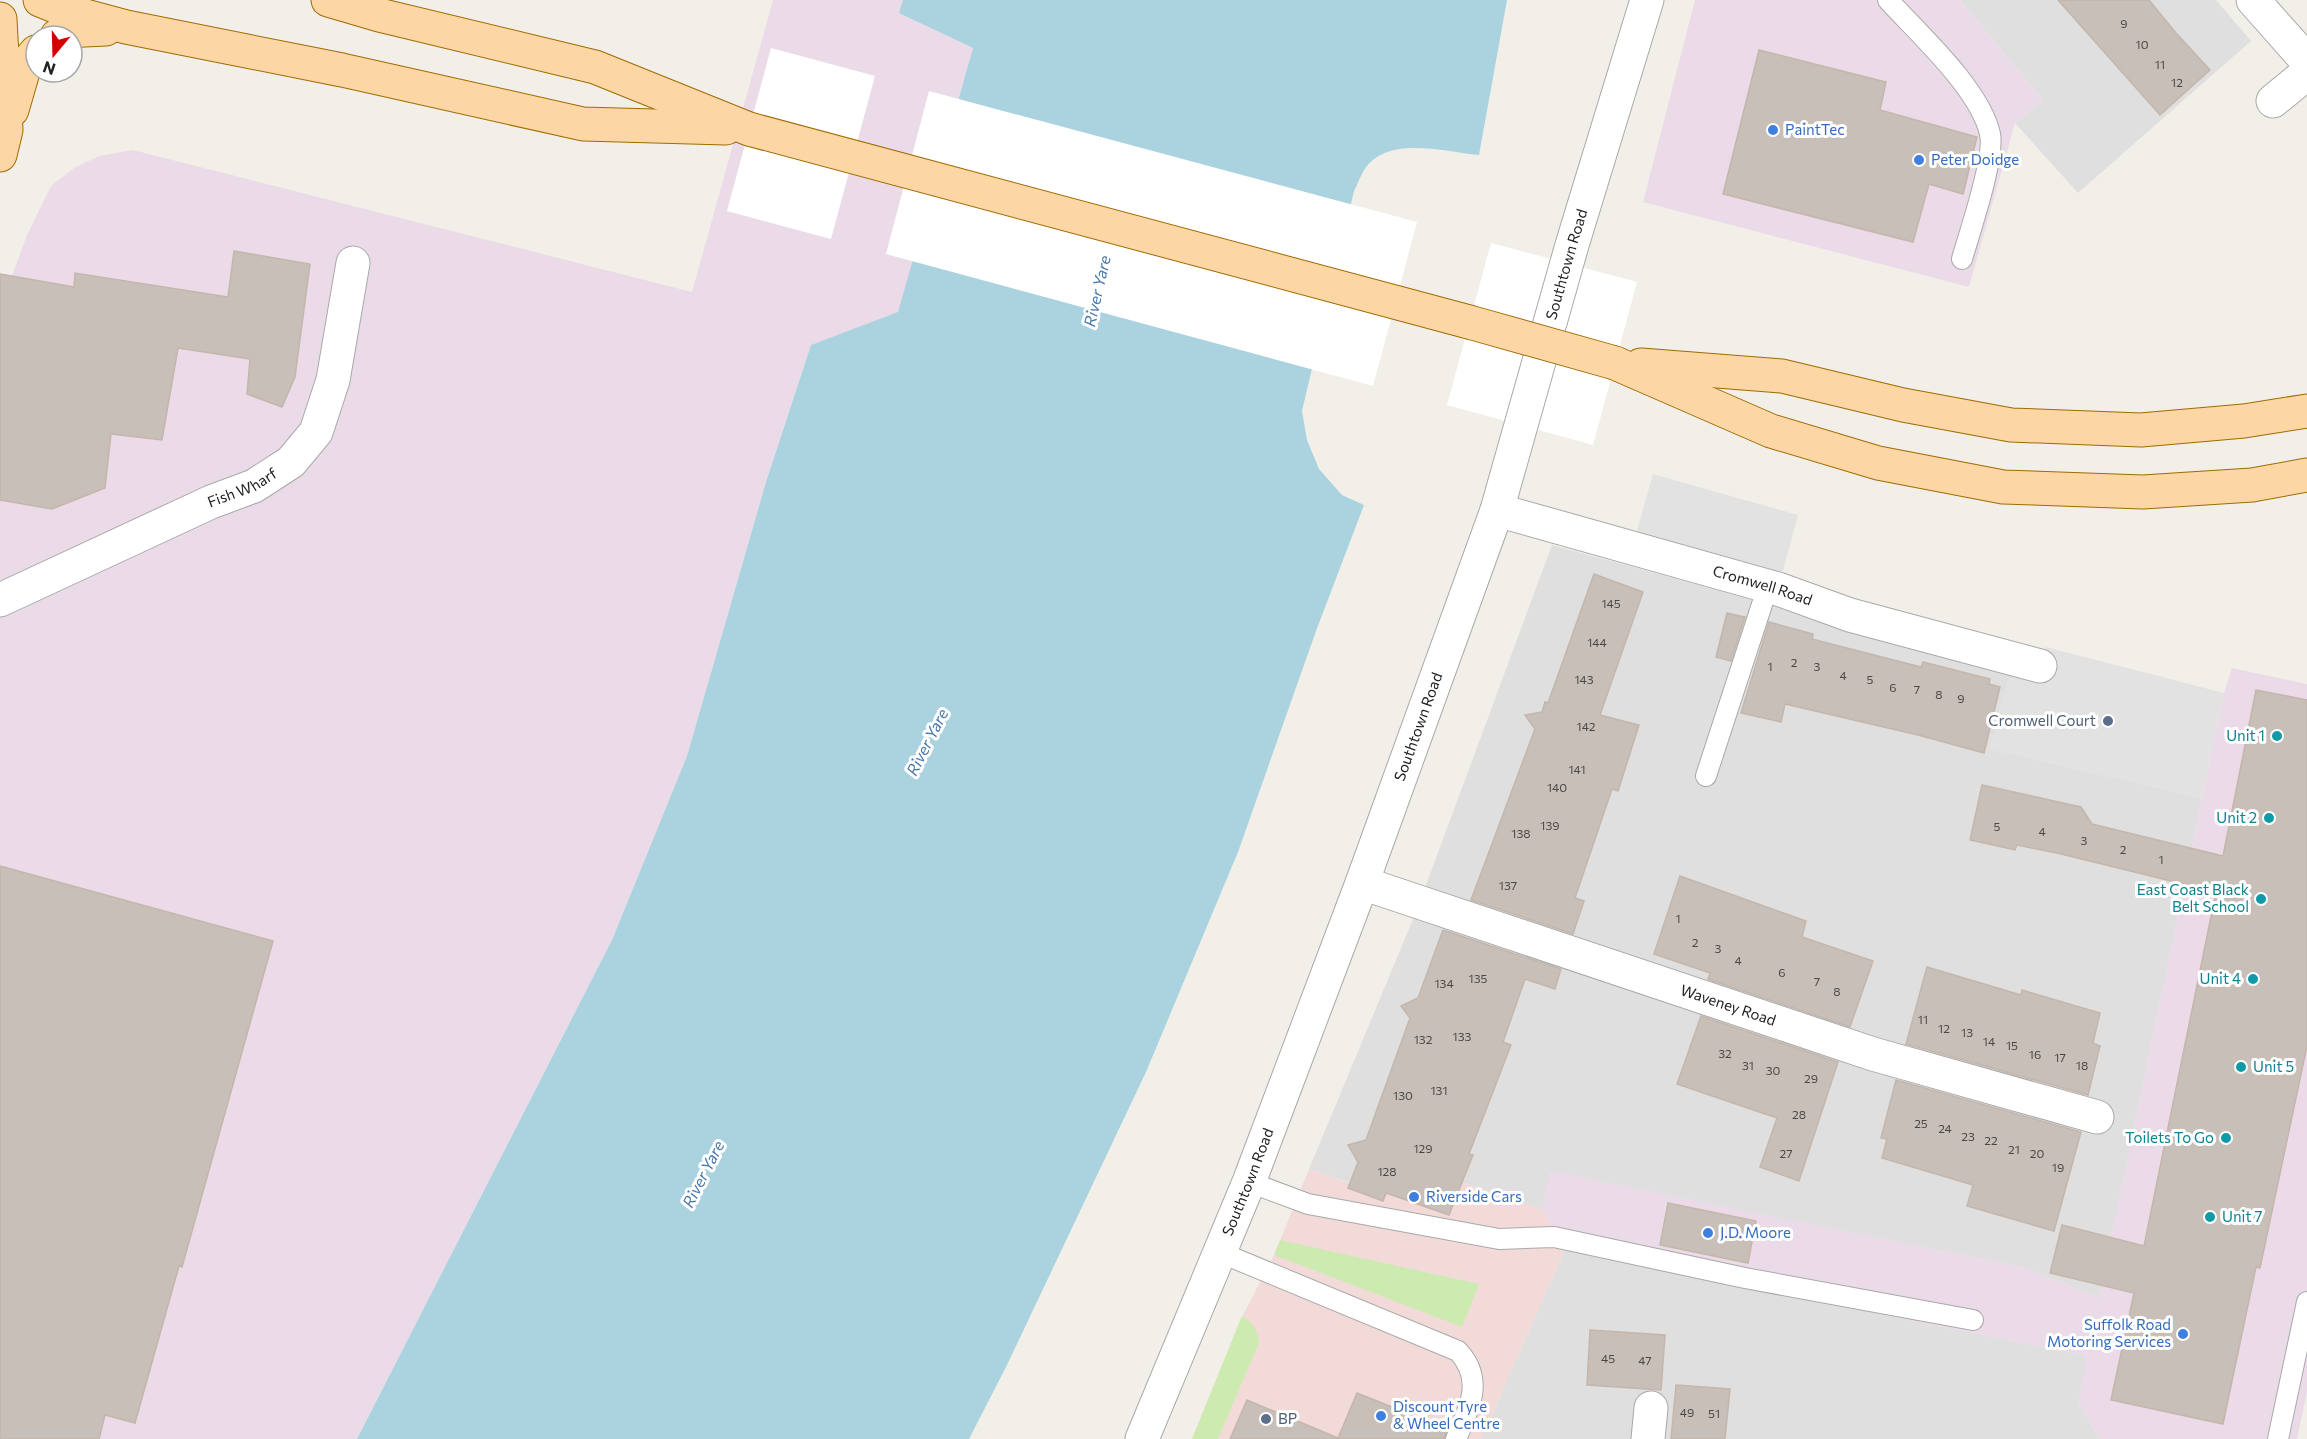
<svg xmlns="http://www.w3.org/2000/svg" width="2307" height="1439" viewBox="0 0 2307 1439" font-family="Commissioner,sans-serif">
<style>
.residential{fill:#e0dfdf}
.commercial{fill:#f2dad9}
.industrial{fill:#ebdbe8}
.grass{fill:#cdebb0}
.parking{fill:#e2e2e2}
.water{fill:#aad3df}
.pier{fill:#fff}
.building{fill:#c7bfb8;stroke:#c4b6ab;stroke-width:1.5}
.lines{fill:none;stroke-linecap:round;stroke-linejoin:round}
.service-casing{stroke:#a9a9a9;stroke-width:22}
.minor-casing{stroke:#a9a9a9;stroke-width:35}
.tertiary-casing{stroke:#a9a9a9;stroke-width:35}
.primary-casing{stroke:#a06b00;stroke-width:35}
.service{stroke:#fff;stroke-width:20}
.minor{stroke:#fff;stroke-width:33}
.tertiary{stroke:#fff;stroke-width:33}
.primary{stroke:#fcd6a4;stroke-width:33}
.primary-bridge-casing{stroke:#a06b00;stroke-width:35;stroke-linecap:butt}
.primary-bridge{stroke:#fcd6a4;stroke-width:33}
.shop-dot{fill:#3f7fe0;stroke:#fff;stroke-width:2}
.service-dot{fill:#5c6f8a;stroke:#fff;stroke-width:2}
.culture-dot{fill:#0f9aa8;stroke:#fff;stroke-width:2}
.labels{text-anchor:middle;stroke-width:6;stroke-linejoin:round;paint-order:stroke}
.number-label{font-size:12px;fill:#4b4948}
.shop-label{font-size:15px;fill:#366cbe;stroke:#fff;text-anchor:start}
.street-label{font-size:15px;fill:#222;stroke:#fff}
.service-label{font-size:15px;fill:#4e5e75;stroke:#fff;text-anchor:end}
.culture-label{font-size:15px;fill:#0d838f;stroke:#fff;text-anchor:end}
.water-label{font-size:16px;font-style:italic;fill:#4a7aab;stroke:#fff}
</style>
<rect width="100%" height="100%" fill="#f2efe9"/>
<g class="residential">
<path d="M1960 0H2216L2251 41 2078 193 2015 123 2043 100Z"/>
<path d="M1552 545 2019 672 1990 749 2202 798 2099 1298 2021 1267 1550 1172 1543 1210 1462 1182 1453 1206 1355 1170 1350 1183 1309 1169 1416 912Z"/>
<path d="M1565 1250 2087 1356 2079 1403 2100 1439H1481Z"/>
</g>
<path class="commercial" d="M1309 1169 1349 1183 1355 1170 1453 1205 1462 1182 1543 1210 1565 1250 1481 1439H1192L1241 1319 1274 1255Z"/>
<g class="industrial">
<path d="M773 0H903L900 13 973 48 898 313 811 345 766 482 687 756 612 940 357 1439H0V308L27 235 51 186 74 168 99 156 133 150 692 292Z"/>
<path d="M1695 0H1960L2043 100 2015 123 1969 287 1643 202Z"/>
<path d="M2232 668 2307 684V1392L2297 1439H2100L2079 1403 2086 1356 1565 1250 1543 1210 1550 1171 2021 1267 2099 1298 2202 798 2224 693Z"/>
</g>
<g class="grass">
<path d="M1280 1240 1479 1284 1462 1327 1274 1255Z"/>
<path d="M1242 1316C1253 1323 1258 1330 1259 1343L1218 1439H1192Z"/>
</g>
<g class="parking">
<path d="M1653 474 1798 515 1778 589 1632 548Z"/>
<path d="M2046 647 2224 693 2202 798 1990 749 2007 681 2019 672 2037 676Z"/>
</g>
<path class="water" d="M903 0H1507L1479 155C1444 152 1392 136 1367 166 1361 173 1358 184 1354 191L1302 411 1307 440 1319 469 1342 495 1364 505 1316 631 1238 852 1146 1072 1006 1367 969 1439H357L612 940 687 756 766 482 811 345 898 312 973 48 899 13Z"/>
<g class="pier">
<path d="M771 48 875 76 831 239 727 211Z"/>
<path d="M929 91 1417 222 1373 386 886 254Z"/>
<path d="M1491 243 1637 282 1593 445 1447 405Z"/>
</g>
<g class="building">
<path d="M2058 0H2149L2176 33 2210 70 2160 115Z"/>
<path d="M1759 50 1886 82 1880 110 1977 137 1963 194 1929 184 1913 242 1723 194Z"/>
<path d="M234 251 310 264 295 377 282 407 247 394 250 359 178 348 162 440 111 434 105 488 52 509 0 500V274L74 287 75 273 228 297Z"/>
<path d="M1594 574 1643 592 1600 715 1639 725 1618 791 1612 789 1575 898 1584 901 1573 934 1471 900 1535 729 1525 715 1542 712 1545 702 1548 703Z"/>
<path d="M1727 613 1745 617 1731 661 1716 657Z"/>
<path d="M1769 622 1813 634 1812 639 1835 645 1921 667 1923 662 1990 679 1989 684 2000 687 1984 753 1918 735 1785 704 1781 722 1741 713Z"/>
<path d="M2256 690 2307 700V1046L2260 1268 2256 1267 2223 1424 2111 1400 2134 1293 2050 1273 2062 1225 2144 1246 2216 892 2061 854 2017 845 2015 850 1970 840 1982 785 2081 807 2092 824 2223 856Z"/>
<path d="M0 866 273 941 182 1267 179 1266 135 1423 105 1415 99 1439H0Z"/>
<path d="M1680 876 1806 921 1802 937 1873 961 1850 1027 1713 981 1708 979 1710 973 1654 954Z"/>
<path d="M1443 930 1561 969 1555 989 1525 979 1503 1042 1511 1045 1469 1154 1473 1155 1449 1215 1386 1193 1383 1201 1348 1188 1358 1162 1348 1145 1366 1140 1410 1018 1401 1006 1418 998Z"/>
<path d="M1927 967 2021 995 2022 990 2100 1013 2093 1043 2100 1046 2088 1095 1906 1044Z"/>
<path d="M1701 1016 1838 1062 1799 1181 1760 1167 1777 1118 1677 1084Z"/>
<path d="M1896 1080 2081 1132 2054 1231 1967 1206 1973 1185 1882 1158 1887 1139 1881 1138Z"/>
<path d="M1668 1203 1756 1221 1748 1263 1660 1245Z"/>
<path d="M1590 1330 1665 1335 1661 1390 1587 1385Z"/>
<path d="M1676 1385 1730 1389 1725 1439H1671Z"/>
<path d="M1357 1393 1447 1429 1444 1439H1230L1247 1400 1338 1438Z"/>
</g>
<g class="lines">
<defs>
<g id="service">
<path d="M1888 0C1919 34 1980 89 1990 134 1995 158 1970 231 1962 259"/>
<path d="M1706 776 1768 586"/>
<path d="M1249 1182 1308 1204 1499 1239 1554 1237 1745 1278 1973 1320"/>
<path d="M1219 1252 1458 1351C1485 1380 1469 1408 1456 1439"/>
<path d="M2278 1439 2307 1302"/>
</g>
<g id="minor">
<path d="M2253 0 2307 61"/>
<path d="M2273 101 2307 73"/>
<path id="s1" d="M1497 510 1778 589 1850 615 2040 666"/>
<path id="s2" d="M0 600 211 502 254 486 291 462 316 432 333 380 353 263"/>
<path id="s3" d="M1362 883 1873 1054 2097 1117"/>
<path d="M1648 1439 1651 1408"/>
</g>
<g id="tertiary">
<path id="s4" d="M1142 1439 1249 1182 1362 883 1497 510 1572 245 1647 0"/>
</g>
<g id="primary">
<path d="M40 0 67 11 126 27 342 70 583 124 726 128"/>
<path d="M328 0 379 15 595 67 749 129 1469 322"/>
<path d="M0 19 6 130 0 155"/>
<path d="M57 36 64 31 106 29"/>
<path d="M12 110 25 65 36 52"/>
<path d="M1615 363 1771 431 1878 463 2003 487 2143 492 2252 485 2307 475"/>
<path d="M1641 365 1782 376 1903 405 2011 425 2141 430 2244 421 2307 411"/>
</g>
</defs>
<use href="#service" class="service-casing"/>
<use href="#minor" class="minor-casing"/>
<use href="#tertiary" class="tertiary-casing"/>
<use href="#primary" class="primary-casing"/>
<use href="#service" class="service"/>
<use href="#minor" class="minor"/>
<use href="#tertiary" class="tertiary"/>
<use href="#primary" class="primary"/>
<defs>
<path id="primary-bridge" d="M1469 322 1615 363"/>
</defs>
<use href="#primary-bridge" class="primary-bridge-casing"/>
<use href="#primary-bridge" class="primary-bridge"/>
</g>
<g class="shop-dot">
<circle cx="1773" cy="130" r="6"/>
<circle cx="1919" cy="160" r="6"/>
<circle cx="1414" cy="1197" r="6"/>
<circle cx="1708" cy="1233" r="6"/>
<circle cx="2183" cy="1334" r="6"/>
<circle cx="1381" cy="1416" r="6"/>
</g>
<g class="service-dot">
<circle cx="2108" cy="721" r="6"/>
<circle cx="1266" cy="1419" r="6"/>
</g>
<g class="culture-dot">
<circle cx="2277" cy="736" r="6"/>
<circle cx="2269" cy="818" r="6"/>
<circle cx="2261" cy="899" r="6"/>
<circle cx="2253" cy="979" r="6"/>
<circle cx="2241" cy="1067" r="6"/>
<circle cx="2226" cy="1138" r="6"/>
<circle cx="2210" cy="1217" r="6"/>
</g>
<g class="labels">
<g class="number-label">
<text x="2124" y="28">9</text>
<text x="2142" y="49">10</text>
<text x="2160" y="69">11</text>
<text x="2177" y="87">12</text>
<text x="1611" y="608">145</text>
<text x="1597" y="647">144</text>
<text x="1794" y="667">2</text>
<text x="1770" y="671">1</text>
<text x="1817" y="671">3</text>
<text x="1843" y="680">4</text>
<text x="1584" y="684">143</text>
<text x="1870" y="684">5</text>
<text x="1893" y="692">6</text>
<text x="1917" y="694">7</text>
<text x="1939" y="699">8</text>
<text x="1961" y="703">9</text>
<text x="1586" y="731">142</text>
<text x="1577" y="774">141</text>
<text x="1557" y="792">140</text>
<text x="1550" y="830">139</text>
<text x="1997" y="831">5</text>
<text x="2042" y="836">4</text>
<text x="1521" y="838">138</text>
<text x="2084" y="845">3</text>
<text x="2123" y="854">2</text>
<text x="2161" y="864">1</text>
<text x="1508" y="890">137</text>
<text x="1678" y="923">1</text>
<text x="1695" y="947">2</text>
<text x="1718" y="953">3</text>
<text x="1738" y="965">4</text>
<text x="1782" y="977">6</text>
<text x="1478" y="983">135</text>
<text x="1817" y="986">7</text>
<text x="1444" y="988">134</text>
<text x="1837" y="996">8</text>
<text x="1923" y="1024">11</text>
<text x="1944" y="1033">12</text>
<text x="1967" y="1037">13</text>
<text x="1462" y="1041">133</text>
<text x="1423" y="1044">132</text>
<text x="1989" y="1046">14</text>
<text x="2012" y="1050">15</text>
<text x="1725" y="1058">32</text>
<text x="2035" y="1059">16</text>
<text x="2060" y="1062">17</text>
<text x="1748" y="1070">31</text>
<text x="2082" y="1070">18</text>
<text x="1773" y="1075">30</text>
<text x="1811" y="1083">29</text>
<text x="1439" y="1095">131</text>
<text x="1403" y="1100">130</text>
<text x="1799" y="1119">28</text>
<text x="1921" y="1128">25</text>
<text x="1945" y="1133">24</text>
<text x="1968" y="1141">23</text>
<text x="1991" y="1145">22</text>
<text x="1423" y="1153">129</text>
<text x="2014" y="1154">21</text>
<text x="1786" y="1158">27</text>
<text x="2037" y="1158">20</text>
<text x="2058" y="1172">19</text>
<text x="1387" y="1176">128</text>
<text x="1608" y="1363">45</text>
<text x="1645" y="1365">47</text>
<text x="1687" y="1417">49</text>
<text x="1714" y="1418">51</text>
</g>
<g class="shop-label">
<text x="1785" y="135">PaintTec</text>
<text x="1931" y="165">Peter Doidge</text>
<text x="1426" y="1202">Riverside Cars</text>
<text x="1720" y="1238">J.D. Moore</text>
<text x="2171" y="1330" text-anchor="end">Suffolk Road<tspan x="2171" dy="17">Motoring Services</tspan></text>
<text x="1393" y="1412">Discount Tyre<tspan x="1393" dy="17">&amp; Wheel Centre</tspan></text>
</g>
<g class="street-label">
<text dy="5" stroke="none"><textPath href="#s4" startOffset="1250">Southtown Road</textPath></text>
<text dy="5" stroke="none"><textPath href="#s2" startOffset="267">Fish Wharf</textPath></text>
<text dy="5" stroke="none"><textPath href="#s1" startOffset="276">Cromwell Road</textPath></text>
<text dy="5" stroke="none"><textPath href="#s4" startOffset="764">Southtown Road</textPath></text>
<text dy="5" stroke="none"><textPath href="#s3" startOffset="386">Waveney Road</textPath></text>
<text dy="5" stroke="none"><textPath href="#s4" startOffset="278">Southtown Road</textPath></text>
</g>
<g class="service-label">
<text x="2096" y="726">Cromwell Court</text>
<text x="1278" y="1424" text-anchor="start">BP</text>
</g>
<g class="culture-label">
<text x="2265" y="741">Unit 1</text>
<text x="2257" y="823">Unit 2</text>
<text x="2249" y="895">East Coast Black<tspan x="2249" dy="17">Belt School</tspan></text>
<text x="2241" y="984">Unit 4</text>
<text x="2253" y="1072" text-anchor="start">Unit 5</text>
<text x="2214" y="1143">Toilets To Go</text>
<text x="2222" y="1222" text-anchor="start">Unit 7</text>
</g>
<g class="water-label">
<text transform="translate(1097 291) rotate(-77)" y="6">River Yare</text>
<text transform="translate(927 742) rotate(-63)" y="6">River Yare</text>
<text transform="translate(703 1174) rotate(-63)" y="6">River Yare</text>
</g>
</g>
<g transform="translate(54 54) rotate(199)"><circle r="28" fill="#ffffff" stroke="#a7a7a7" stroke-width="1.5"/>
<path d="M0-4.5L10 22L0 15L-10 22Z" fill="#d40000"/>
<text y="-9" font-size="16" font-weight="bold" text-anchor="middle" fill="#222222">N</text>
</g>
</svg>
